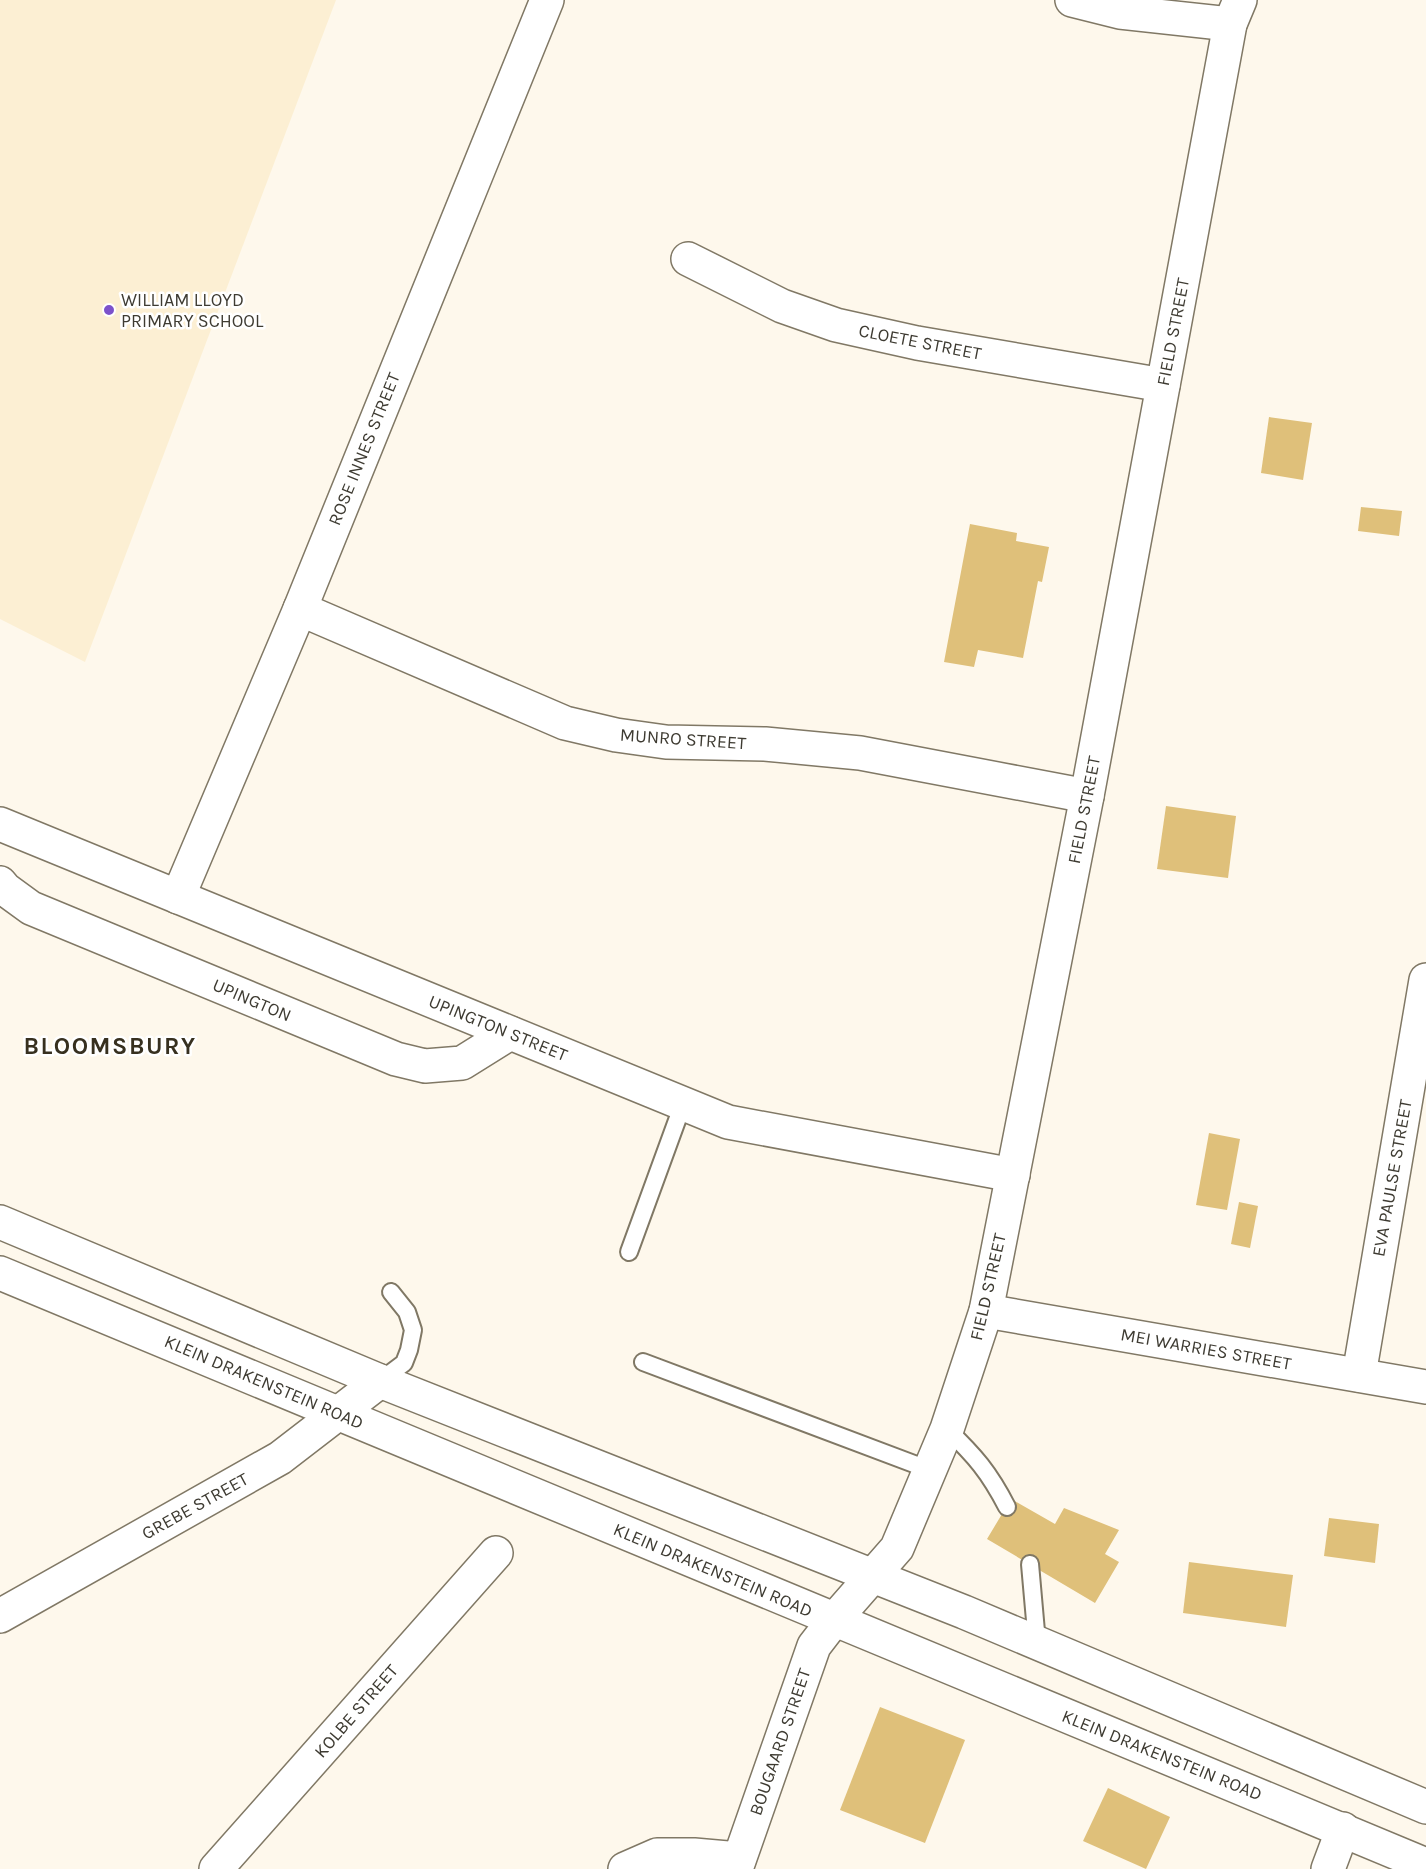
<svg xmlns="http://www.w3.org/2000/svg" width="1426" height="1869" viewBox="0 0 1426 1869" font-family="Karla,sans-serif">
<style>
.built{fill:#fcefd3}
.building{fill:#dfc07a}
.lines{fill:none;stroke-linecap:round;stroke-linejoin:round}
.lane-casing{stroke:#807865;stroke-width:20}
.street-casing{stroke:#807865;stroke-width:36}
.secondary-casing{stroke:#807865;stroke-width:36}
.lane{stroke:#fff;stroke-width:16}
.street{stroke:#fff;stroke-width:33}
.secondary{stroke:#fff;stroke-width:33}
.poi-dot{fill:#7c52cb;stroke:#fff;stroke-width:2}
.labels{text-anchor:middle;stroke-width:5;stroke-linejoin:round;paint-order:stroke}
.poi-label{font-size:18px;fill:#3e3b32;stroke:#fff;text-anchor:start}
.street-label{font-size:18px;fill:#3e3b32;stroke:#fff}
.district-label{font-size:24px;font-weight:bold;letter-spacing:1.5px;fill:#37301f;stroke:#fff}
</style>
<rect width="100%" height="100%" fill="#fef8ec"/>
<path class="built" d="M0 0H336L85 662 0 619Z"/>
<g class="building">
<path d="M1269 417 1312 423 1303 480 1261 473Z"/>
<path d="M1361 507 1402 511 1399 536 1358 531Z"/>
<path d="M970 524 1017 533 1016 541 1049 547 1042 582 1038 581 1023 658 978 650 974 667 944 662Z"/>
<path d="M1166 806 1236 816 1228 878 1157 869Z"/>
<path d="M1209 1133 1240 1139 1227 1210 1196 1205Z"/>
<path d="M1239 1202 1258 1206 1250 1248 1231 1244Z"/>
<path d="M1011 1499 1055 1524 1064 1508 1119 1530 1105 1554 1119 1562 1095 1603 987 1539Z"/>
<path d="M1329 1518 1379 1524 1375 1563 1324 1556Z"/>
<path d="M1189 1562 1293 1575 1286 1627 1183 1613Z"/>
<path d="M880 1707 965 1740 925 1843 840 1810Z"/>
<path d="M1108 1788 1170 1817 1146 1869 1083 1841Z"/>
</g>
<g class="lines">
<defs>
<g id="lane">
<path d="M629 1252 683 1104"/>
<path d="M643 1362 930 1470"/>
<path d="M380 1381 404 1363 409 1350 413 1330 407 1312 391 1292"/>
<path d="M947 1429C975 1456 989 1472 1007 1507"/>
<path d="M1030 1564 1037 1643"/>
</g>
<g id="street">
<path d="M1072 0 1120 12 1230 24"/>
<path d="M688 259 782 306 836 325 917 343 1163 385"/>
<path d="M300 609 565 723 616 735 666 742 765 744 860 753 1087 796"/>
<path d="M0 824 728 1122 1013 1175"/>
<path d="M0 883 5 889 31 908 396 1059 425 1066 462 1063 510 1033"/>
<path d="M178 897 300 609 547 0"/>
<path d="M986 1311 1426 1387"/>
<path d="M1359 1375 1426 980"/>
<path d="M0 1616 280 1458 380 1381"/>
<path d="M216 1869 496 1553"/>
<path d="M625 1869 657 1855H694L739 1859"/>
<path d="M736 1869 814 1646 834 1620 897 1548 947 1429 986 1311 1087 796 1230 24 1240 0"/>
<path d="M1328 1869 1343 1829"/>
</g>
<g id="secondary">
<path d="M0 1222 380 1381 964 1612 1426 1807"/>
<path d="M0 1273 1426 1865"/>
</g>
</defs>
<use href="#lane" class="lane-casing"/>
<use href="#street" class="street-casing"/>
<use href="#secondary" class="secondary-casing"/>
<use href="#lane" class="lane"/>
<use href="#street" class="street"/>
<use href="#secondary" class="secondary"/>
</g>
<circle class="poi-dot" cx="109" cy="310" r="6"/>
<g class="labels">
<g class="poi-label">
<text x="121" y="306">WILLIAM LLOYD<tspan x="121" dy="21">PRIMARY SCHOOL</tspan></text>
</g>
<g class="street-label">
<text transform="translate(1173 332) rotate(-79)" y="6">FIELD STREET</text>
<text transform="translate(920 342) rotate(11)" y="6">CLOETE STREET</text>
<text transform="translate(364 449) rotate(-68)" y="6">ROSE INNES STREET</text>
<text transform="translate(683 739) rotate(4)" y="6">MUNRO STREET</text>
<text transform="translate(1084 810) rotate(-79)" y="6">FIELD STREET</text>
<text transform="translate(252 1000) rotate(23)" y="6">UPINGTON</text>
<text transform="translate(498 1028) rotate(22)" y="6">UPINGTON STREET</text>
<text transform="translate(1392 1178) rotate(-80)" y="6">EVA PAULSE STREET</text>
<text transform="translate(988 1287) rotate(-77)" y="6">FIELD STREET</text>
<text transform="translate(1206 1349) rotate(10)" y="6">MEI WARRIES STREET</text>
<text transform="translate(264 1382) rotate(23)" y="6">KLEIN DRAKENSTEIN ROAD</text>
<text transform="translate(195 1506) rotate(-29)" y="6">GREBE STREET</text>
<text transform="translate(713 1570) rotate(23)" y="6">KLEIN DRAKENSTEIN ROAD</text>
<text transform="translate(356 1711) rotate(-49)" y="6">KOLBE STREET</text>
<text transform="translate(780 1742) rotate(-71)" y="6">BOUGAARD STREET</text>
<text transform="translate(1162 1755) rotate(22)" y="6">KLEIN DRAKENSTEIN ROAD</text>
</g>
<g class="district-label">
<text x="110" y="1054">BLOOMSBURY</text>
</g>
</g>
</svg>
